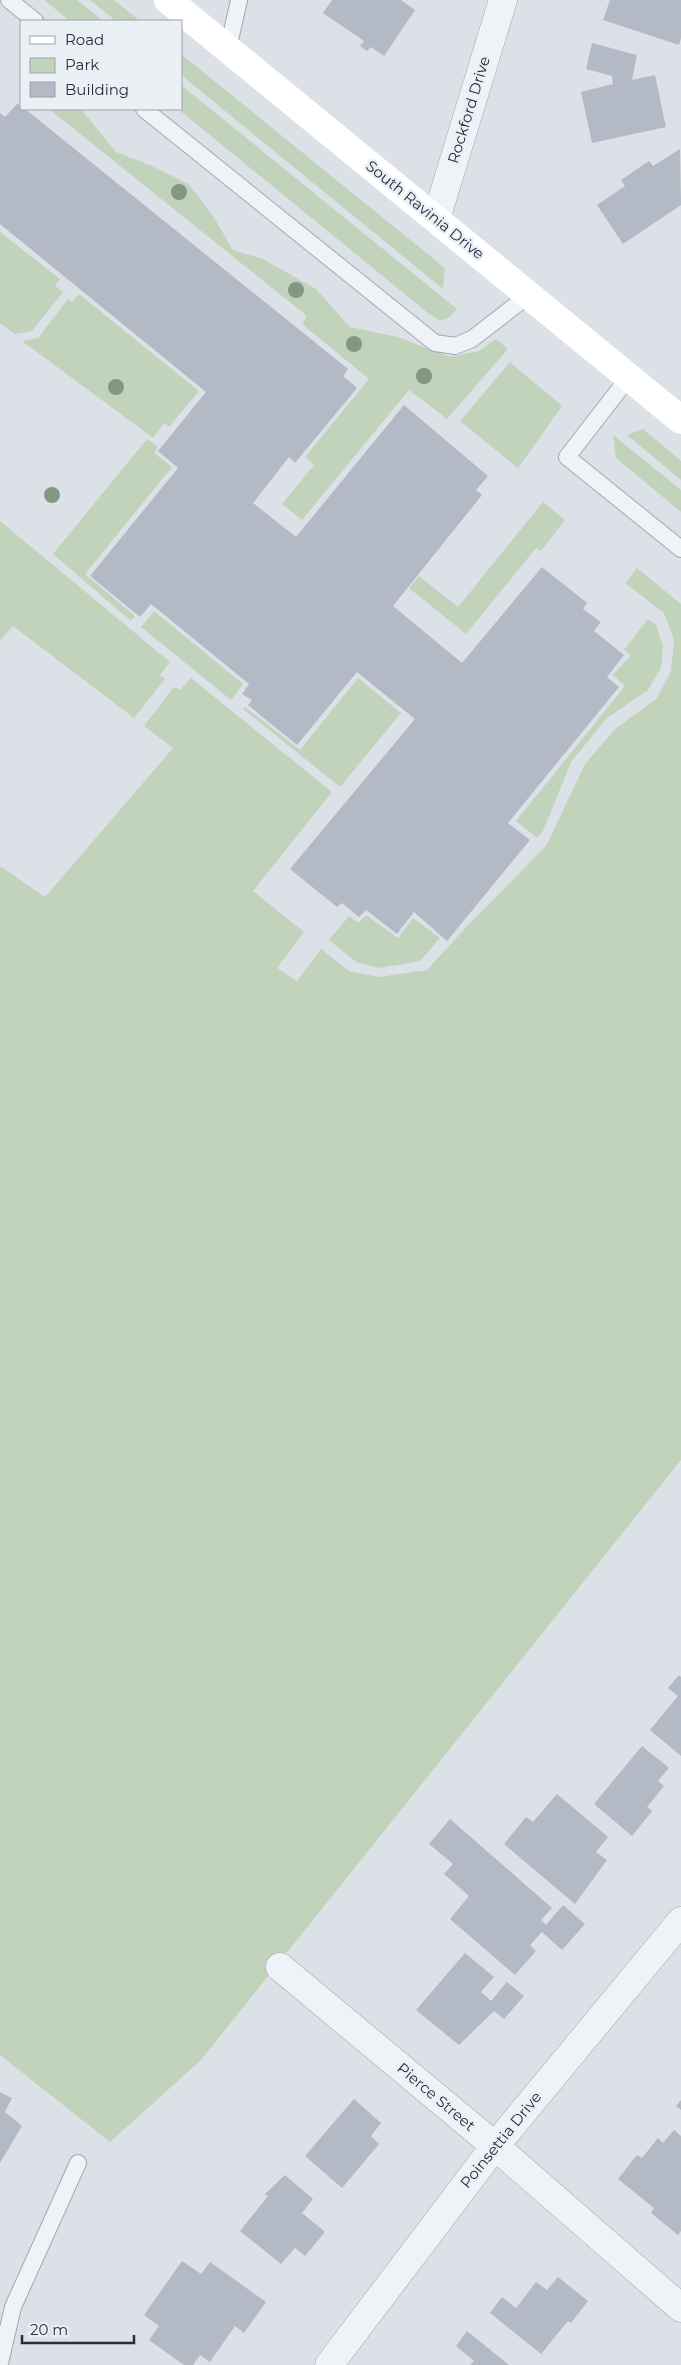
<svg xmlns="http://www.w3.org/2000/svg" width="681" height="2365" viewBox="0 0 681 2365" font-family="Montserrat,sans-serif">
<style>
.green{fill:#c2d3bc}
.building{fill:#b3bac5}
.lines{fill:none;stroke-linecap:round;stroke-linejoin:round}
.lane-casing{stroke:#a1a8b2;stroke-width:18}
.street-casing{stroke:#a1a8b2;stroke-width:29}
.lane{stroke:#eff2f6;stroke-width:16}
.street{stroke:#eff2f6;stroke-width:28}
.secondary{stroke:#fff;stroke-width:28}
.tree{fill:#829883}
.labels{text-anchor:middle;stroke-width:5;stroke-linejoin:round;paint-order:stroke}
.street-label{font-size:15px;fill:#242e40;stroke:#ebf0f5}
</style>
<rect width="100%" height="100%" fill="#dce1e8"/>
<g class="green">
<path d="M44 0H77L103 21H70Z"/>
<path d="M90 0H114L140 21H116Z"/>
<path d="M181 54 445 268 443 289 181 75Z"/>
<path d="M181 85 457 309 448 318 440 321 428 313 178 109H181Z"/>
<path d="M49 109H81L116 152 152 166 189 184 213 216 233 250 263 259 316 289 350 327 398 337 450 357 479 351 496 339 508 349 447 419 409 390 302 520 282 504 314 465 305 457 369 379 302 324 307 316Z"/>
<path d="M0 232 60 279 55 286 63 292 32 331 15 334 0 323Z"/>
<path d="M79 294 199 391 169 427 164 423 153 438 22 341 38 338 68 299 72 302Z"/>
<path d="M510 362 562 406 518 468 460 421Z"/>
<path d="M643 429 681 461V480L627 435Z"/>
<path d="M613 435 681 490V512L616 458Z"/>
<path d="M147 439 158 447 154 453 172 467 85 574 135 616 131 621 53 554Z"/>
<path d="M543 502 565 520 541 551 536 548 466 634 409 588 419 576 458 607Z"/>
<path d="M0 521 170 662 160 675 165 679 134 718 13 626 0 641Z"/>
<path d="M637 568 681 604V1460L201 2060 110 2142 0 2055V866L45 897 173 748 144 726 174 687 180 690 191 678 332 792 253 891 304 932 277 968 297 981 321 949 349 971 379 977 427 970 468 925 546 846 585 764 615 729 657 698 671 671 674 640 664 613 625 583Z"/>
<path d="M154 611 243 684 231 700 141 627Z"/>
<path d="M648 619 656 625 663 646 661 668 648 690 607 718 571 762 543 831 537 838 516 821 625 686 613 675 631 655 624 650Z"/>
<path d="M358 678 401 713 340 787 243 709 245 707 300 750Z"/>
<path d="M366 915 398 938 413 918 440 938 420 961 380 968 356 962 329 940 349 916 358 923Z"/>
</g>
<g class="building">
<path d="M332 0H401L415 10 384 56 371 47 367 51 360 46 364 41 323 13Z"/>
<path d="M610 0H681V38L679 45 603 20Z"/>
<path d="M592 43 637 55 632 80 655 75 666 127 592 143 581 92 613 84 612 76 586 69Z"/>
<path d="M18 103 21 109H25L348 369 343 376 357 388 295 463 289 457 253 503 296 537 404 405 488 476 476 490 482 495 393 606 462 663 542 567 587 603 583 609 601 622 594 631 624 655 607 677 619 687 508 823 530 840 447 941 414 912 397 934 366 910 359 917 342 903 337 907 290 869 415 719 357 672 297 745 248 705 252 700 242 694 249 684 151 604 140 617 90 576 178 468 158 451 206 392 0 224V113L5 117Z"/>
<path d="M680 149 681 205 623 244 597 205 625 186 621 180 649 161 653 166Z"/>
<path d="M679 1675 681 1677V1756L650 1730 678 1696 668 1688Z"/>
<path d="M642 1746 669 1768 658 1781 664 1786 647 1807 652 1811 632 1836 594 1804Z"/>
<path d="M557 1794 608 1837 596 1852 607 1860 575 1904 504 1844 526 1817 533 1822Z"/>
<path d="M450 1819 552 1908 541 1920 546 1925 563 1905 585 1924 562 1950 542 1932 530 1945 536 1951 515 1975 450 1919 469 1896 444 1874 453 1864 429 1844Z"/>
<path d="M465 1953 494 1977 481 1992 491 2001 507 1982 524 1996 504 2019 494 2011 459 2045 416 2010Z"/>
<path d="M0 2092 12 2098 5 2112 22 2126 0 2163Z"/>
<path d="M354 2099 381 2123 371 2136 379 2144 342 2188 305 2156Z"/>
<path d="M681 2100V2110L676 2106Z"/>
<path d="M674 2130 681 2136V2231L678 2235 651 2213 654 2208 618 2179 637 2155 642 2158 658 2138 663 2143Z"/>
<path d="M285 2175 313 2199 302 2213 325 2232 305 2256 295 2248 281 2264 240 2231 268 2196 265 2194Z"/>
<path d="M182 2261 201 2274 210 2262 266 2302 244 2333 235 2326 210 2362 200 2355 193 2365H184L149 2340 159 2326 144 2315Z"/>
<path d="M558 2277 588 2301 571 2323 568 2321 541 2354 490 2313 502 2297 516 2308 536 2282 547 2290Z"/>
<path d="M467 2331 509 2365H470L474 2361 456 2346Z"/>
</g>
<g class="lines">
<defs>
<g id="lane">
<path d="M9 0 35 21"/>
<path d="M228 49 239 0"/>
<path d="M144 109 435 343 455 346 472 339 529 295"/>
<path d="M629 377 567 457 681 549"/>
<path d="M0 2363 13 2307 78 2163"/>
</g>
<g id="street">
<path d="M436 219 503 0"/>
<path d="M280 1967 495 2146 681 2308"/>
<path d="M329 2365 495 2146 681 1921"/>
</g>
</defs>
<use href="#lane" class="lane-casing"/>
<use href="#street" class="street-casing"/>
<use href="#lane" class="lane"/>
<use href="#street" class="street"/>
<path class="secondary" d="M168 0 681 420"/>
</g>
<g class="tree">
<circle cx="179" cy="192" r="8"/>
<circle cx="296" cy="290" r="8"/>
<circle cx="354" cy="344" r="8"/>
<circle cx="424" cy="376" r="8"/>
<circle cx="116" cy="387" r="8"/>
<circle cx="52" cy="495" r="8"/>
</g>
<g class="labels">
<g class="street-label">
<text transform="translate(469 110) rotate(-73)" y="5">Rockford Drive</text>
<text transform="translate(425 210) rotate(39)" y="5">South Ravinia Drive</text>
<text transform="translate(436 2097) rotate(40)" y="5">Pierce Street</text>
<text transform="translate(501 2140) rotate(-51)" y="5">Poinsettia Drive</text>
</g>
</g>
<rect x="20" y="20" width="162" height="90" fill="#ebf0f5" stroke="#9ba2ad"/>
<rect x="30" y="36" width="25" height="8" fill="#ffffff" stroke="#9ba2ad"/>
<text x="65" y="45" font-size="15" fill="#242e40">Road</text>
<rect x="30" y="58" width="25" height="15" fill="#c2d3bc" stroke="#9ba2ad"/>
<text x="65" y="70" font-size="15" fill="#242e40">Park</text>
<rect x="30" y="82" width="25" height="15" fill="#b3bac5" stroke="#9ba2ad"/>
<text x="65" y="95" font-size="15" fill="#242e40">Building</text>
<path d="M22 2335v8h112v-8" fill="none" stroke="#242e40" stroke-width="2.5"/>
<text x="30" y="2335" font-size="15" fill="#242e40" stroke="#ebf0f5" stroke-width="4" paint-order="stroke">20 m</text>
</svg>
